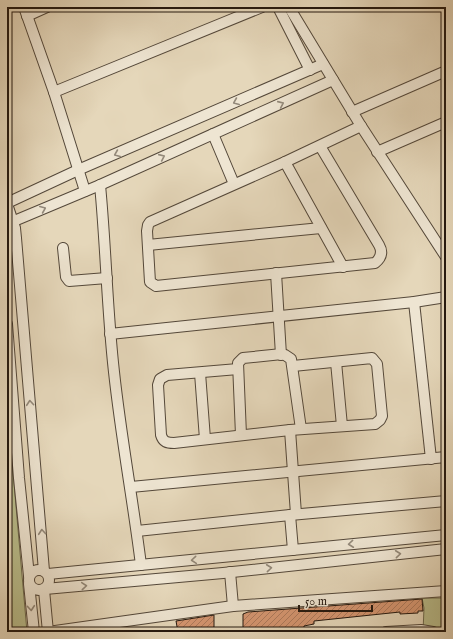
<svg xmlns="http://www.w3.org/2000/svg" width="453" height="639" viewBox="0 0 453 639" font-family="'IM FELL English',serif">
<style>
.grass{fill:#b9bd8c;stroke:#6e6a4e}
.building{fill:url(#building-hatch);stroke:#24180f}
.lines{fill:none;stroke-linecap:round;stroke-linejoin:round}
.street-casing{stroke:#54483a;stroke-width:12}
.street{stroke:#eee5d2;stroke-width:10}
.oneway{stroke:#93897a}
</style>
<defs>
<pattern id="building-hatch" width="6" height="6" patternUnits="userSpaceOnUse"><rect width="6" height="6" fill="#d69772"/><path d="M-1 1l2-2M0 6l6-6M5 7l2-2" fill="none" stroke="#ad7a5c"/></pattern>
</defs>
<rect width="100%" height="100%" fill="#e5d7ba"/>
<filter id="stains"><feTurbulence type="fractalNoise" baseFrequency=".005" numOctaves="4"/><feColorMatrix values="0 0 0 0 .2 0 0 0 0 .09 0 0 0 0 .02 0 0 0 .5 -.17"/></filter>
<radialGradient id="worn" r=".72"><stop offset=".6" stop-color="#630" stop-opacity="0"/><stop offset="1" stop-color="#630" stop-opacity=".3"/></radialGradient>
<g class="grass">
<path d="M7 449H11L27 632H7Z"/>
<path d="M422 598H446V632H423L424 608Z"/>
</g>
<g class="building">
<path d="M422 599 423 611H418V613L400 614V612L314 621V624L304 626V628H295V630H291L290 632H243V614L248 612Z"/>
<path d="M214 615V632H178L176 621Z"/>
</g>
<g class="lines">
<defs>
<g id="street">
<path d="M24 7 54 92 85 191"/>
<path d="M278 7 310 70"/>
<path d="M289 7 361 126 446 257"/>
<path d="M27 16 47 7"/>
<path d="M54 92 262 7"/>
<path d="M352 112 446 71"/>
<path d="M213 134 234 184"/>
<path d="M320 146 379 245C383 252 381 258 375 263L156 286 150 282 147 231 148 225 150 222 285 162 361 126"/>
<path d="M377 152 446 122"/>
<path d="M285 162 343 267"/>
<path d="M100 185C106 247 107 310 114 372 121 437 133 501 141 565"/>
<path d="M7 203 78 170 323 64"/>
<path d="M7 204 15 228 16 238 44 571"/>
<path d="M7 224 100 185 333 80"/>
<path d="M148 245 321 228"/>
<path d="M63 248 66 277 69 281 107 278"/>
<path d="M276 273 281 355"/>
<path d="M414 302 431 459"/>
<path d="M7 324 19 478 29 576"/>
<path d="M110 334 414 302 446 297"/>
<path d="M336 362 342 426"/>
<path d="M238 369 167 375 160 379 158 385 161 435C163 442 167 443 174 443L290 430 375 424 380 420 382 416 377 364 372 358 293 366"/>
<path d="M200 373 205 439"/>
<path d="M290 430 296 514"/>
<path d="M241 435 238 363 243 358 282 354 285 355 291 359 301 429"/>
<path d="M131 487 446 457"/>
<path d="M290 515 293 550"/>
<path d="M137 531 290 515 446 501"/>
<circle cx="39" cy="580" r="10"/>
<path d="M230 572 233 606"/>
<path d="M48 574 446 535"/>
<path d="M29 584 34 632"/>
<path d="M45 589 223 573 446 549"/>
<path d="M44 590 48 632"/>
<path d="M48 632 233 606 446 591"/>
<path d="M386 632 421 630 433 632"/>
</g>
</defs>
<use href="#street" class="street-casing"/>
<use href="#street" class="street"/>
</g>
<defs><path id="oneway-chevron" d="M-2-3.5L2.5 0L-2 3.5" fill="none" stroke-width="1.6" stroke-linecap="round" stroke-linejoin="round"/></defs>
<g class="oneway">
<use href="#oneway-chevron" transform="translate(236 102) rotate(157)"/>
<use href="#oneway-chevron" transform="translate(281 104) rotate(-24)"/>
<use href="#oneway-chevron" transform="translate(117 154) rotate(157)"/>
<use href="#oneway-chevron" transform="translate(162 157) rotate(-24)"/>
<use href="#oneway-chevron" transform="translate(43 209) rotate(-23)"/>
<use href="#oneway-chevron" transform="translate(30 403) rotate(-95)"/>
<use href="#oneway-chevron" transform="translate(42 532) rotate(-95)"/>
<use href="#oneway-chevron" transform="translate(351 544) rotate(174)"/>
<use href="#oneway-chevron" transform="translate(398 554) rotate(-6)"/>
<use href="#oneway-chevron" transform="translate(194 560) rotate(175)"/>
<use href="#oneway-chevron" transform="translate(269 568) rotate(-6)"/>
<use href="#oneway-chevron" transform="translate(84 586) rotate(-5)"/>
<use href="#oneway-chevron" transform="translate(31 608) rotate(85)"/>
</g>
<rect width="453" height="639" fill="none" stroke="#e5d7ba" stroke-width="24"/>
<rect x="8" y="8" width="437" height="623" fill="none" stroke="#24180f" stroke-width="2"/>
<rect x="12" y="12" width="429" height="615" fill="none" stroke="#24180f"/>
<path d="M299 605v6h73v-6" fill="none" stroke="#24180f" stroke-width="2"/>
<text x="305" y="605" font-size="12" fill="#24180f" stroke="#eee5d2" stroke-width="3" paint-order="stroke">50 m</text>
<rect width="100%" height="100%" filter="url(#stains)"/>
<rect width="100%" height="100%" fill="url(#worn)"/>
</svg>
